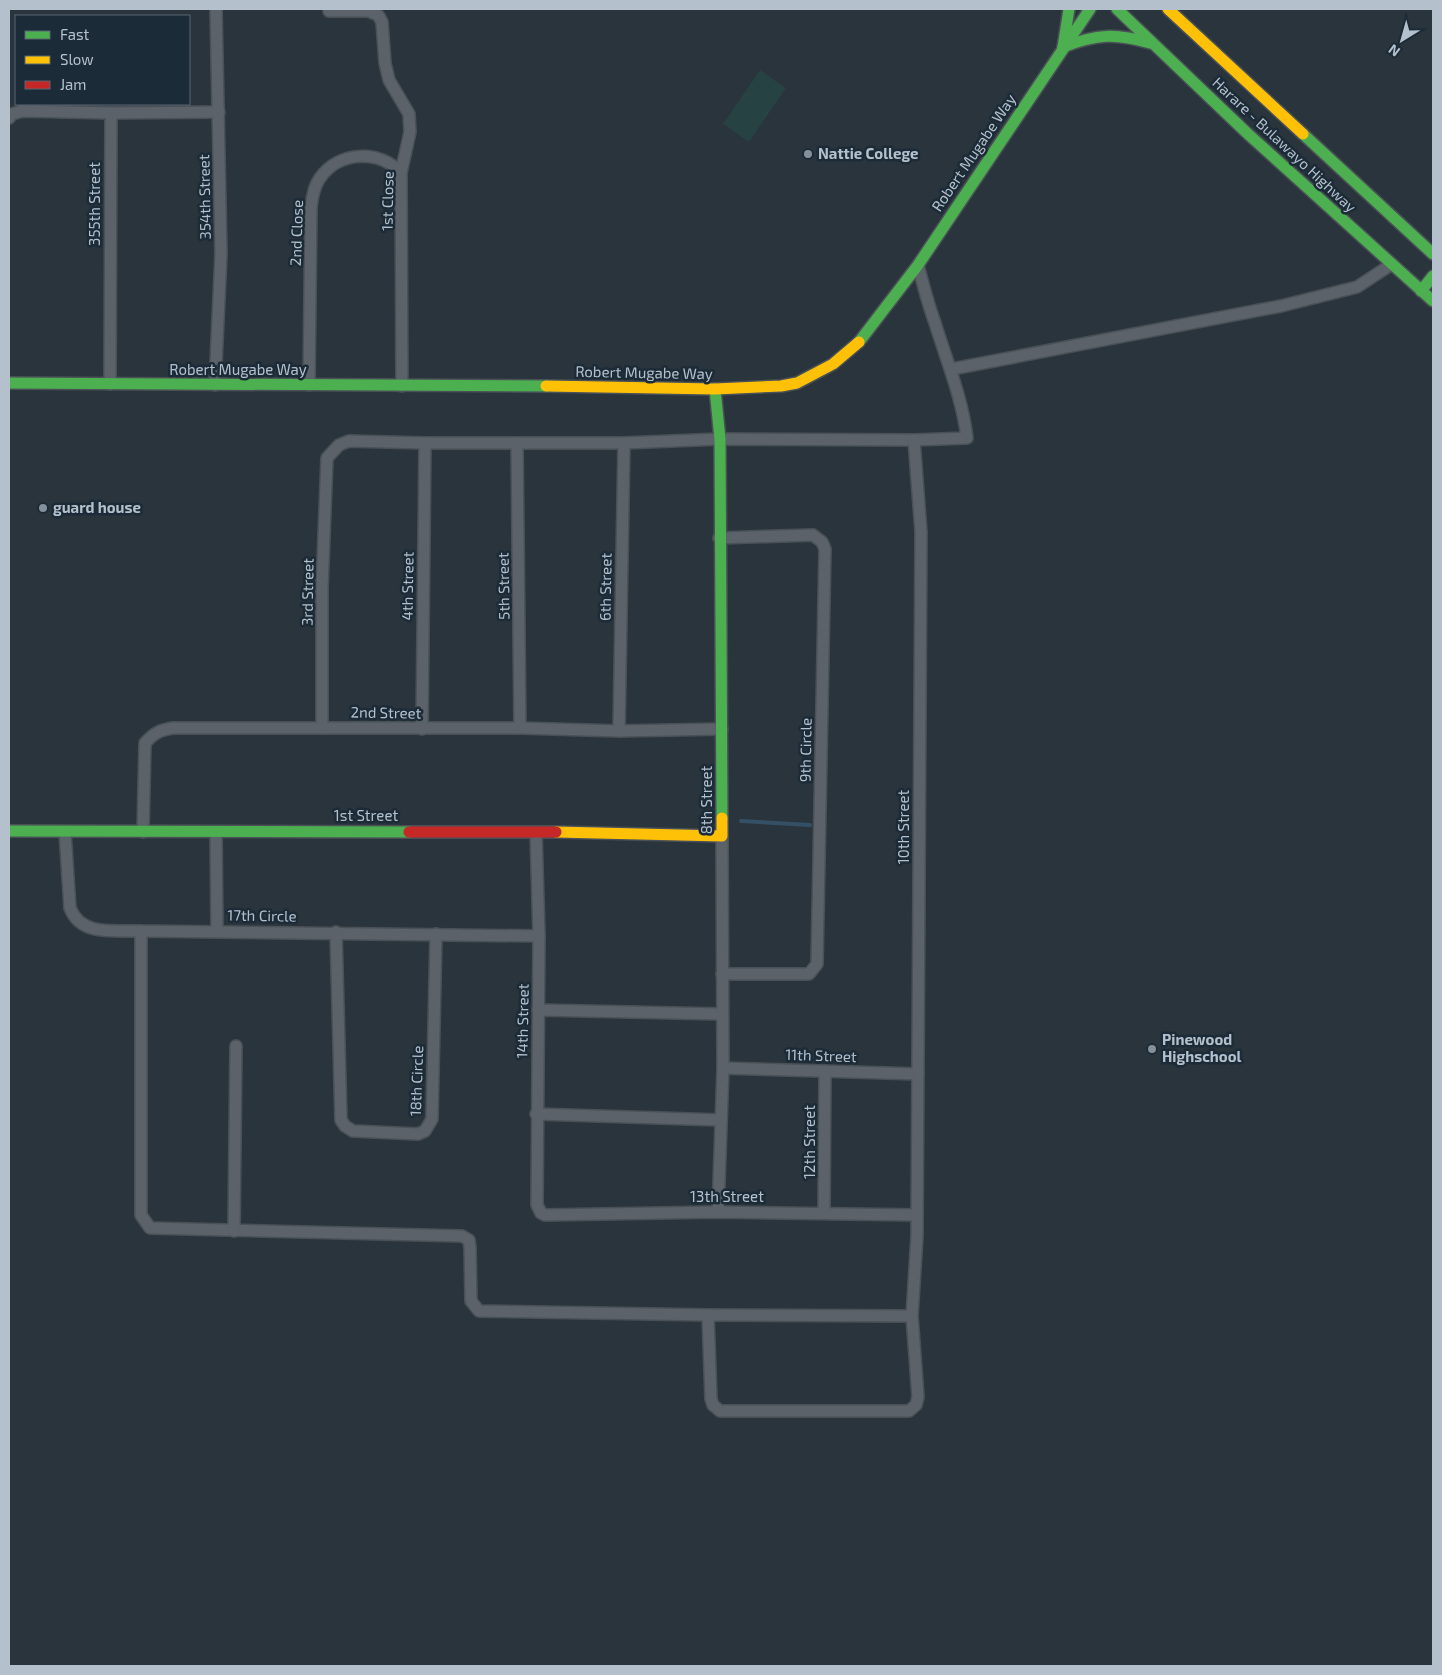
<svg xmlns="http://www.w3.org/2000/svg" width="1442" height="1675" viewBox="0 0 1442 1675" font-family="'Exo 2',sans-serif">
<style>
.green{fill:#264242}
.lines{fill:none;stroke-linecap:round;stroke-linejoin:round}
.stream{stroke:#345067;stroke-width:4}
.street-casing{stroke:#495056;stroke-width:14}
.fast-casing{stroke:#495056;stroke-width:14}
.slow-casing{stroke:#495056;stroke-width:14}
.jam-casing{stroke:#495056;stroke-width:14}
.street{stroke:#5b6269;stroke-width:11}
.fast{stroke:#4caf50;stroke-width:11}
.slow{stroke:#ffc107;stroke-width:11}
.jam{stroke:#c62828;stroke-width:11}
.poi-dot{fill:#84909a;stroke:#1c2b38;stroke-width:2}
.labels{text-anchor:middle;stroke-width:5;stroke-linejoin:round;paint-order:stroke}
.street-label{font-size:15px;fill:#b4c1cd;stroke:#1c2b38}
.poi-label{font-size:15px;font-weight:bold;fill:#b4c1cd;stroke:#1c2b38;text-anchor:start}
</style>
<rect width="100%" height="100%" fill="#2a343c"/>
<path class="green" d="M760 70 786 88 749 142 723 124Z"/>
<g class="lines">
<path class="stream" d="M741 821 810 825"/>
<defs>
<g id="street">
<path d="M329 11H368L378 15 382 22 385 63 389 80 409 114 410 132 401 173 402 386"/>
<path d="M111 113 219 112"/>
<path d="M9 118 12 114 22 111 111 113 110 384"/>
<path d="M952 369 1281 306 1357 287 1392 264"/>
<path d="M215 385 221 254 216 9"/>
<path d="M309 385 311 207C312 198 314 186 320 178 339 151 379 149 401 173"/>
<path d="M517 443 520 728"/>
<path d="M719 538 813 535 822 542 825 549 817 964 809 974H722"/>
<path d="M322 728V588L327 458 339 445 349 441 425 443H624L720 439 914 440 967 438C962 397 947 362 935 323 928 304 923 284 918 265"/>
<path d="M422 729 425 443"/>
<path d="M619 731 624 443"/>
<path d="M65 832 70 908C81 937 115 930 141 931L539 936"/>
<path d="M143 832 145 743C154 733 160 730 173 728H520L619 731 722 729"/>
<path d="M216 832 217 931"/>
<path d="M536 832 539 936 537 1205 541 1213 545 1215 718 1212 917 1215"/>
<path d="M141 931V1215L150 1228 462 1236 469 1240 470 1247 471 1301 479 1311 708 1315 912 1316"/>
<path d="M336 932 341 1120 345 1126 353 1131 418 1134 425 1131 432 1119 436 934"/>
<path d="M538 1010 721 1014"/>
<path d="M723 1068 918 1074"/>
<path d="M536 1114 721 1120"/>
<path d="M718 1212 723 1068 722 836"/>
<path d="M824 1213 825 1071"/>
<path d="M234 1231 236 1046"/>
<path d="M708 1315 711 1399 713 1405 720 1411H909L916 1405 918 1397 912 1316 917 1236 921 532 914 440"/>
</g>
<g id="fast">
<path d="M1117 9 1248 134 1433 301"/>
<path d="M1063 47C1097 34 1115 33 1150 43"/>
<path d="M1063 47 1069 9"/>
<path d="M1303 134 1433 254"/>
<path d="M1421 291 1433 276"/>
<path d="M859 342 918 265 1090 9"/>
<path d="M9 383 546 386"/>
<path d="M715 389 720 439 722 818"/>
<path d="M9 831 409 832"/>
</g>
<g id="slow">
<path d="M1168 9 1303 134"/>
<path d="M546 386 715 389 781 386 797 383 833 364 859 342"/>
<path d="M556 832 722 836V818"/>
</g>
<path id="jam" d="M409 832H556"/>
</defs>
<use href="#street" class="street-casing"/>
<use href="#fast" class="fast-casing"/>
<use href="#slow" class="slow-casing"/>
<use href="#jam" class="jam-casing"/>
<use href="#street" class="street"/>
<use href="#fast" class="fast"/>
<use href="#slow" class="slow"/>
<use href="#jam" class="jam"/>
</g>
<g class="poi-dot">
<circle cx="808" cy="154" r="5"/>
<circle cx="43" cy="508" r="5"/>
<circle cx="1152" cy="1049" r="5"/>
</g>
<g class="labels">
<g class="street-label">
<text transform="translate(1284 145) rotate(43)" y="5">Harare - Bulawayo Highway</text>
<text transform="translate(974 153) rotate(-56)" y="5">Robert Mugabe Way</text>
<text transform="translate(205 197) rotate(-91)" y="5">354th Street</text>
<text transform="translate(388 201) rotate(-89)" y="5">1st Close</text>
<text transform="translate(95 204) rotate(-90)" y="5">355th Street</text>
<text transform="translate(297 233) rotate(-88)" y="5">2nd Close</text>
<text x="238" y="375">Robert Mugabe Way</text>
<text transform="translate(644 373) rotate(1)" y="5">Robert Mugabe Way</text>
<text transform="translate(408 586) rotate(-89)" y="5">4th Street</text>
<text transform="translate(504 586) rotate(-91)" y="5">5th Street</text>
<text transform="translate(606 587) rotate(-89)" y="5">6th Street</text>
<text transform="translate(308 592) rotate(-89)" y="5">3rd Street</text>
<text transform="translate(386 713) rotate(1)" y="5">2nd Street</text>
<text transform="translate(806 750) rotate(-89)" y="5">9th Circle</text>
<text transform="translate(707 800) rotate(-90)" y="5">8th Street</text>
<text x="366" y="821">1st Street</text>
<text transform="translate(904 827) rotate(-90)" y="5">10th Street</text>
<text transform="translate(262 916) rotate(1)" y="5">17th Circle</text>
<text transform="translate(523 1021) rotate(-89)" y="5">14th Street</text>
<text transform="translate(821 1056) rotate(2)" y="5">11th Street</text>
<text transform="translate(417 1081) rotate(-88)" y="5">18th Circle</text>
<text transform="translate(810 1142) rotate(-90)" y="5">12th Street</text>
<text x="727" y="1202">13th Street</text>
</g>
<g class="poi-label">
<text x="818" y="159">Nattie College</text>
<text x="53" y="513">guard house</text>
<text x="1162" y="1045">Pinewood<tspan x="1162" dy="17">Highschool</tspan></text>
</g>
</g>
<rect width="1442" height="1675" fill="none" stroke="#b4c1cd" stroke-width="20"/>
<rect x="15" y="15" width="175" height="90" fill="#1c2b38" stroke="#596774"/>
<rect x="25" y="31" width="25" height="8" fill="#4caf50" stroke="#596774"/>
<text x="60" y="40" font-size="15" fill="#b4c1cd">Fast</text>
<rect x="25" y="56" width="25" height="8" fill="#ffc107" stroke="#596774"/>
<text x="60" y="65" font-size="15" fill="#b4c1cd">Slow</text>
<rect x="25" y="81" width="25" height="8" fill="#c62828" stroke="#596774"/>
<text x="60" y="90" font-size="15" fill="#b4c1cd">Jam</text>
<g transform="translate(1402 40) rotate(217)" stroke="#1c2b38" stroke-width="4" paint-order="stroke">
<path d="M0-4L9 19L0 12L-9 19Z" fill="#b4c1cd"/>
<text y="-8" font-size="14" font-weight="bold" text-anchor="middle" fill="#b4c1cd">N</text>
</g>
</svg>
